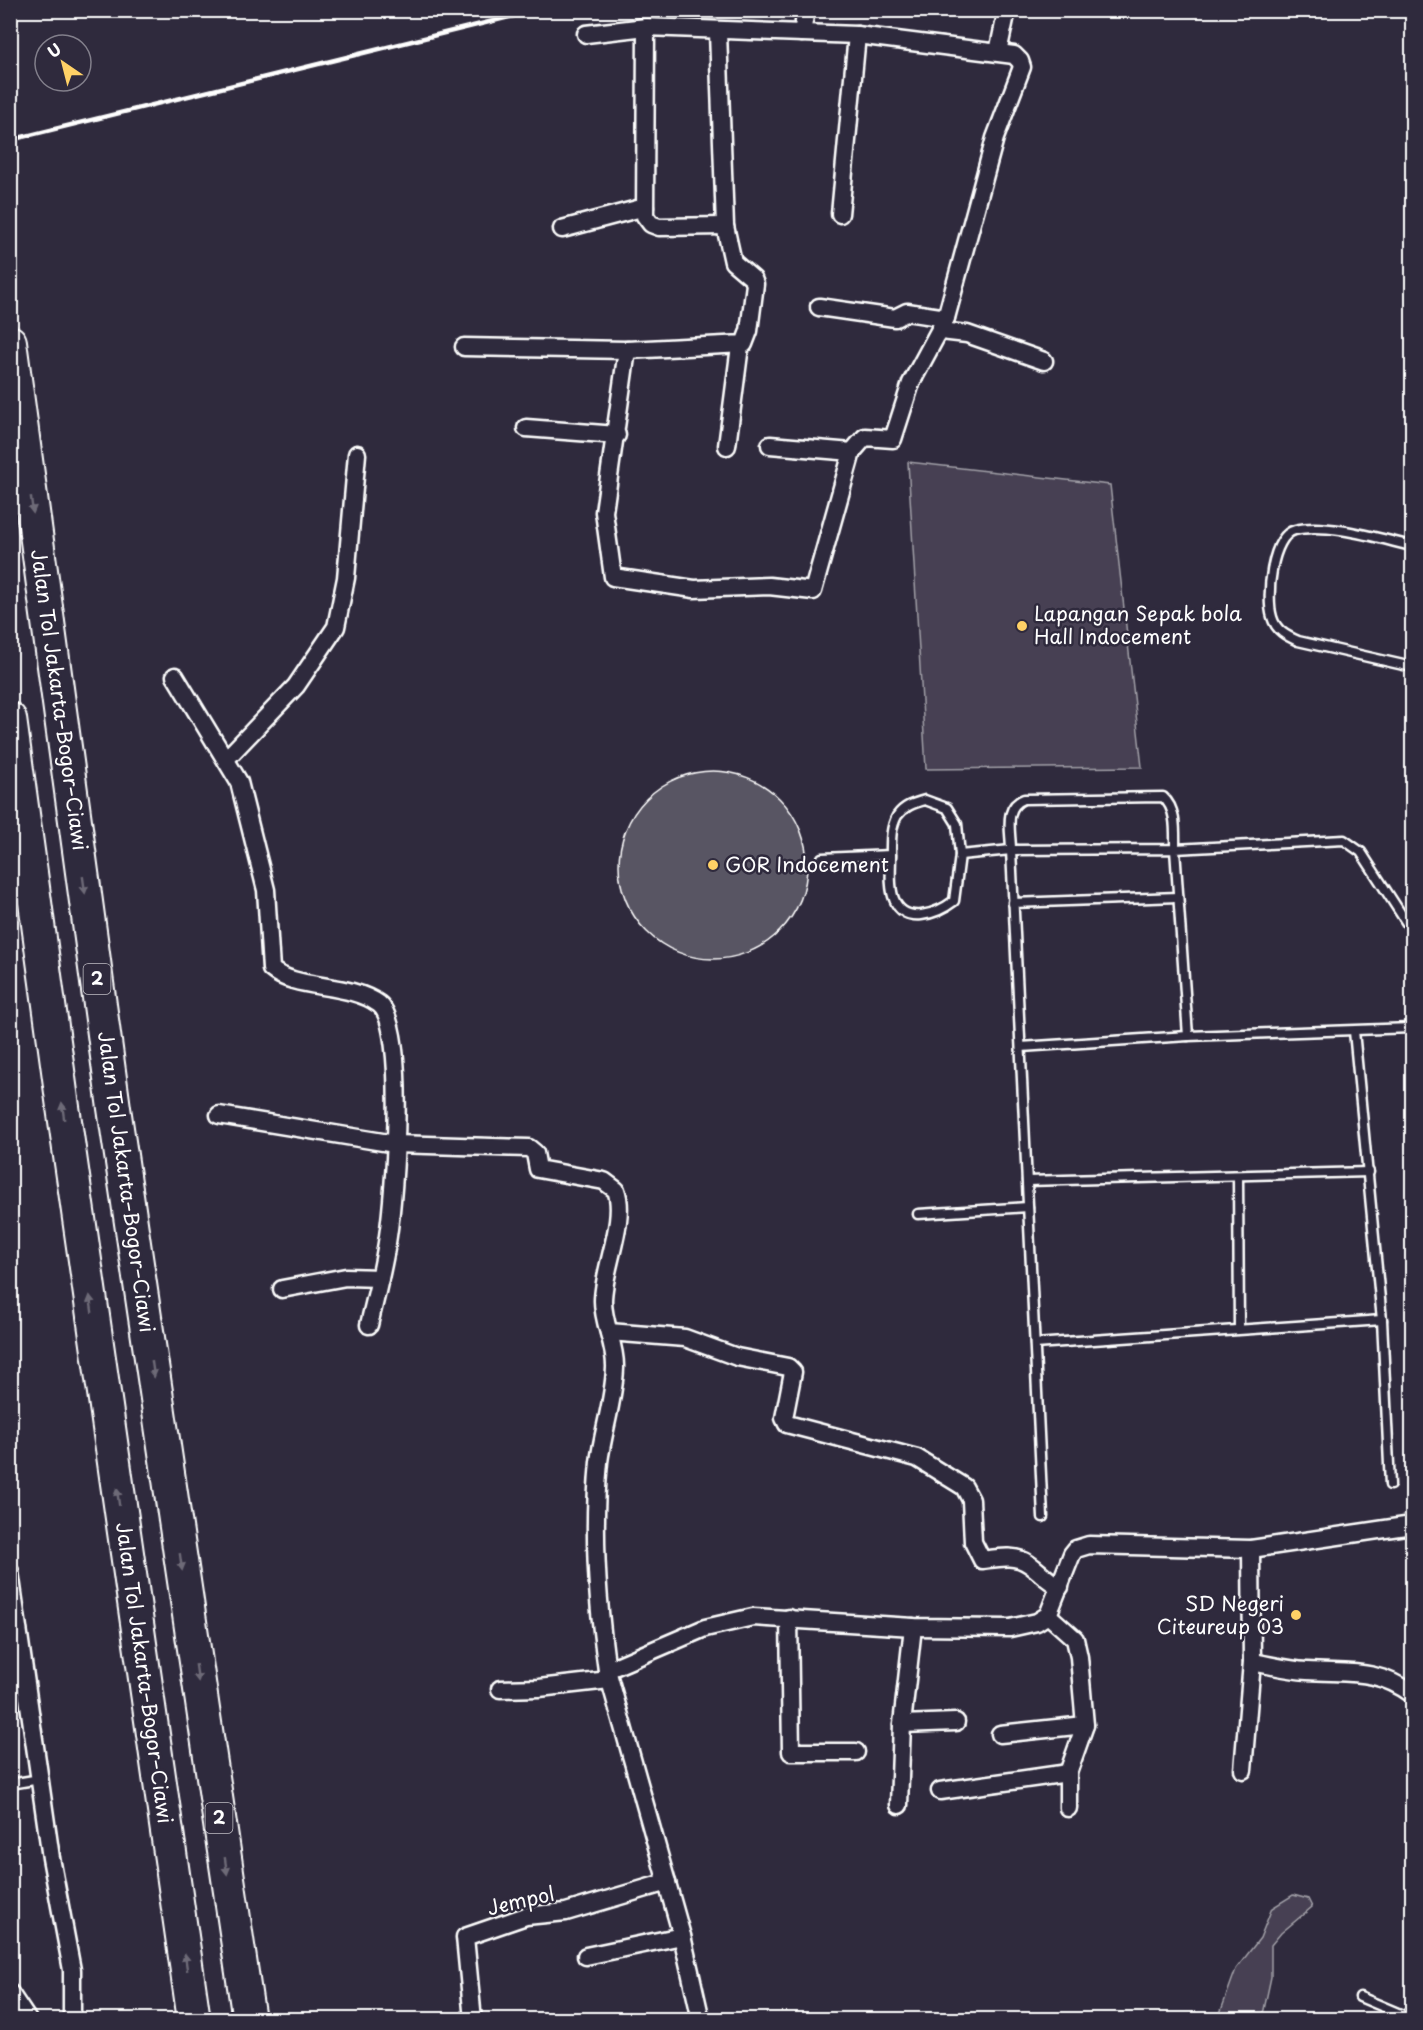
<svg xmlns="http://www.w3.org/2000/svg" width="1423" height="2030" viewBox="0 0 1423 2030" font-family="'Playpen Sans',sans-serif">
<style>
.green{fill:#464152;stroke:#a2a0a8;stroke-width:1.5}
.building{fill:#595564;stroke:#fff;stroke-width:1.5}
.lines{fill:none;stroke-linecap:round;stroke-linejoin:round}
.service-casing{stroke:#fff;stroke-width:13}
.minor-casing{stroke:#fff;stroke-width:21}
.motorway-casing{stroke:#fff;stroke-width:36}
.service{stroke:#2f2a3d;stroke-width:8}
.minor{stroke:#2f2a3d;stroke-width:16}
.motorway{stroke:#2f2a3d;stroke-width:32}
.rail{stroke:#fff;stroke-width:4.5}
.oneway{fill:#6d6a77}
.poi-dot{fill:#ffd166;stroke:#2f2a3d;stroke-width:2}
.labels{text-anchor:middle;stroke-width:5;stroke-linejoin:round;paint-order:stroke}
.shield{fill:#2f2a3d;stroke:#c1bfc5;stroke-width:1.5}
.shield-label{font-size:18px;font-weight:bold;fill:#fff}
.poi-label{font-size:20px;fill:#fff;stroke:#2f2a3d;text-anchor:start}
.street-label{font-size:20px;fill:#fff;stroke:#2f2a3d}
</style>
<rect width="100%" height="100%" fill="#2f2a3d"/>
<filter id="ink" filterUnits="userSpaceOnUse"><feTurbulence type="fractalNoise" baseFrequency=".0167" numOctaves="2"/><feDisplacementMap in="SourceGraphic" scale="12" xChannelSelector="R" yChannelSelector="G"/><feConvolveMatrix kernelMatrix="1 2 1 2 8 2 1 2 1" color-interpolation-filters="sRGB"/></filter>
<g filter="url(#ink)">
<g class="green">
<path d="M908 462 1110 485 1142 767 926 769Z"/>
<path d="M1293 1895 1308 1899 1312 1907 1281 1933 1271 1945V1977L1262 2019H1218L1236 1969 1260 1938 1272 1908Z"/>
</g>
<circle class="building" cx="713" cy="865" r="94"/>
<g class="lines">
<defs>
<g id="service">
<path d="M1412 546C1381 539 1326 522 1295 530 1271 536 1266 598 1272 617 1276 631 1287 636 1298 641L1412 667"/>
<path d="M925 800 947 808 957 824 960 855 954 901C937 914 904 926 894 899 889 887 891 870 891 857 891 844 890 828 897 816 904 806 914 803 925 800Z"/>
<path d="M960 855 1011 850 1043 1517"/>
<path d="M822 858 891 855"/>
<path d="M1013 903 1178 897"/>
<path d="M1354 1031 1382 1320 1390 1485"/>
<path d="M1188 1036 1175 849C1175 832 1177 809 1163 797L1024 799C1003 807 1011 831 1011 850L1175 849 1344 840 1361 852 1412 931"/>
<path d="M1021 1047 1188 1036 1412 1028"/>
<path d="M1238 1176 1239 1329"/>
<path d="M1027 1181 1369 1172"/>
<path d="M918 1214 1028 1207"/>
<path d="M1035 1344 1382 1320"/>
<path d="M10 1784 40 1779"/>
<path d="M1360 1997 1412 2019"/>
</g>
<g id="minor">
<path d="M646 27 645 216 651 224 659 227 725 226"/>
<path d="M802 33 806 10"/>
<path d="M586 34 646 27 857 35 1014 55 1020 61 1022 67 995 138 946 318 911 383 893 439 865 437 852 452 813 591 769 586 694 589 613 577 604 512 627 350"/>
<path d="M998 52 1007 10"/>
<path d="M840 214 857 35"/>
<path d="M562 229 645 207"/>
<path d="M819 307 895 318 907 312 946 318"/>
<path d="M941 331 967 334 1044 361"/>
<path d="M464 347 627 350 744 344 749 331 755 284 753 279 733 262 725 226 718 32"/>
<path d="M526 428 617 435"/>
<path d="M770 445 852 452"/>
<path d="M727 446 740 346"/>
<path d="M175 676 239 782 266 890 271 969C295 990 349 982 379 1004 408 1026 394 1197 388 1236 384 1266 376 1295 369 1325"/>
<path d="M227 758 296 686 336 627 346 578 357 454"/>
<path d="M219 1115 395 1144 529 1148 535 1153 538 1169 604 1181 616 1190C627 1220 603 1268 603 1301 603 1324 616 1345 615 1368 614 1400 603 1431 599 1462 592 1533 597 1601 607 1670"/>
<path d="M282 1289 346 1277 380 1278"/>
<path d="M609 1332 685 1338 737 1357 788 1367 793 1372 784 1418 787 1424 917 1458 964 1487 971 1500 973 1542 982 1560C998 1558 1015 1554 1029 1564 1040 1571 1047 1581 1060 1587"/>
<path d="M10 1572 51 1858 72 1970V2020"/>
<path d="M1048 1615 1075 1639 1079 1657 1085 1725 1068 1773V1808"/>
<path d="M789 1618 791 1752H856"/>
<path d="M1252 1662C1270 1665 1288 1670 1307 1671 1348 1674 1377 1668 1412 1694"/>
<path d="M500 1689 539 1688 609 1680"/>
<path d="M902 1724 956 1722"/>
<path d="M1000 1734 1085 1725"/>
<path d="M1243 1770 1252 1662 1251 1549"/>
<path d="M940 1791 1068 1773"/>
<path d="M899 1805 902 1724 913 1627"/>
<path d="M586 1956 682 1936"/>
<path d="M10 1993 28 2020"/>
<path d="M473 2020 465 1937 526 1916 566 1912 667 1882"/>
<path d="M701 2020 682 1936 607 1670 705 1628 753 1617 913 1627 1010 1628 1037 1622 1048 1615 1072 1554 1076 1549 1089 1545 1251 1549 1412 1525"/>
</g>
<g id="motorway">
<path d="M10 342 114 1108 249 2020"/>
<path d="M10 719 63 1107 194 2020"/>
</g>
</defs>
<use href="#service" class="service-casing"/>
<use href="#minor" class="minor-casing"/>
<use href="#motorway" class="motorway-casing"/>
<use href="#service" class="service"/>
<use href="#minor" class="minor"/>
<use href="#motorway" class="motorway"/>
<path class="rail" d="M10 140 538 10"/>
</g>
<defs><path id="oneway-solid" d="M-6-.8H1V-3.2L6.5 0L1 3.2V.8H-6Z" transform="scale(1.5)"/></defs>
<g class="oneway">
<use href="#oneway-solid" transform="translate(32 505) rotate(82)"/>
<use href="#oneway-solid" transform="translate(84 885) rotate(82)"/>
<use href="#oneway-solid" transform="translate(63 1111) rotate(-98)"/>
<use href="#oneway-solid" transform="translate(91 1304) rotate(-98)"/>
<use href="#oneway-solid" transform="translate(153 1369) rotate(82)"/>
<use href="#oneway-solid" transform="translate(118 1497) rotate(-98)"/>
<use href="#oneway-solid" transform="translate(181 1562) rotate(82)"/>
<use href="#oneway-solid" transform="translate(197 1673) rotate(82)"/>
<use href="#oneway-solid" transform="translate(226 1866) rotate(82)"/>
<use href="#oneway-solid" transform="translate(186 1962) rotate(-98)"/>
</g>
</g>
<g class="poi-dot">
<circle cx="1022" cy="626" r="6"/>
<circle cx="713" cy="865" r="6"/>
<circle cx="1296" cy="1615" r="6"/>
</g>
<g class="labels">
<g class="shield">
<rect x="83.5" y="964" width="27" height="30" rx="4.5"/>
<rect x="205.5" y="1803" width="27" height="30" rx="4.5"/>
</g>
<g class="shield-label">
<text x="97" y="985">2</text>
<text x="219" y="1824">2</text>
</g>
<g class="poi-label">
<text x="1034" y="621">Lapangan Sepak bola<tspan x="1034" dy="23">Hall Indocement</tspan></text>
<text x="725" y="872">GOR Indocement</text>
<text x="1284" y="1611" text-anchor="end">SD Negeri<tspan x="1284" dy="23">Citeureup 03</tspan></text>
</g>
<g class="street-label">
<text transform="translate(59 700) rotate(82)" y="7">Jalan Tol Jakarta–Bogor–Ciawi</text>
<text transform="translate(126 1182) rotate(82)" y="7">Jalan Tol Jakarta–Bogor–Ciawi</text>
<text transform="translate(144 1673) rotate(82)" y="7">Jalan Tol Jakarta–Bogor–Ciawi</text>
<text transform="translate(521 1901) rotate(-13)" y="7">Jempol</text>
</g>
</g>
<rect width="1423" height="2030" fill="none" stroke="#2f2a3d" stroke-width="36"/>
<rect x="18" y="18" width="1387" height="1994" fill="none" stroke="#fff" stroke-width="2" filter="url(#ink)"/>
<g transform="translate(63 63) rotate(325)"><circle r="28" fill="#2f2a3d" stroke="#827f8b" stroke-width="1.5"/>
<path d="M0-4.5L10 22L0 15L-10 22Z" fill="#ffd166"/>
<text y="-9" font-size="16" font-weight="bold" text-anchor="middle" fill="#ffffff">U</text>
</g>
</svg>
